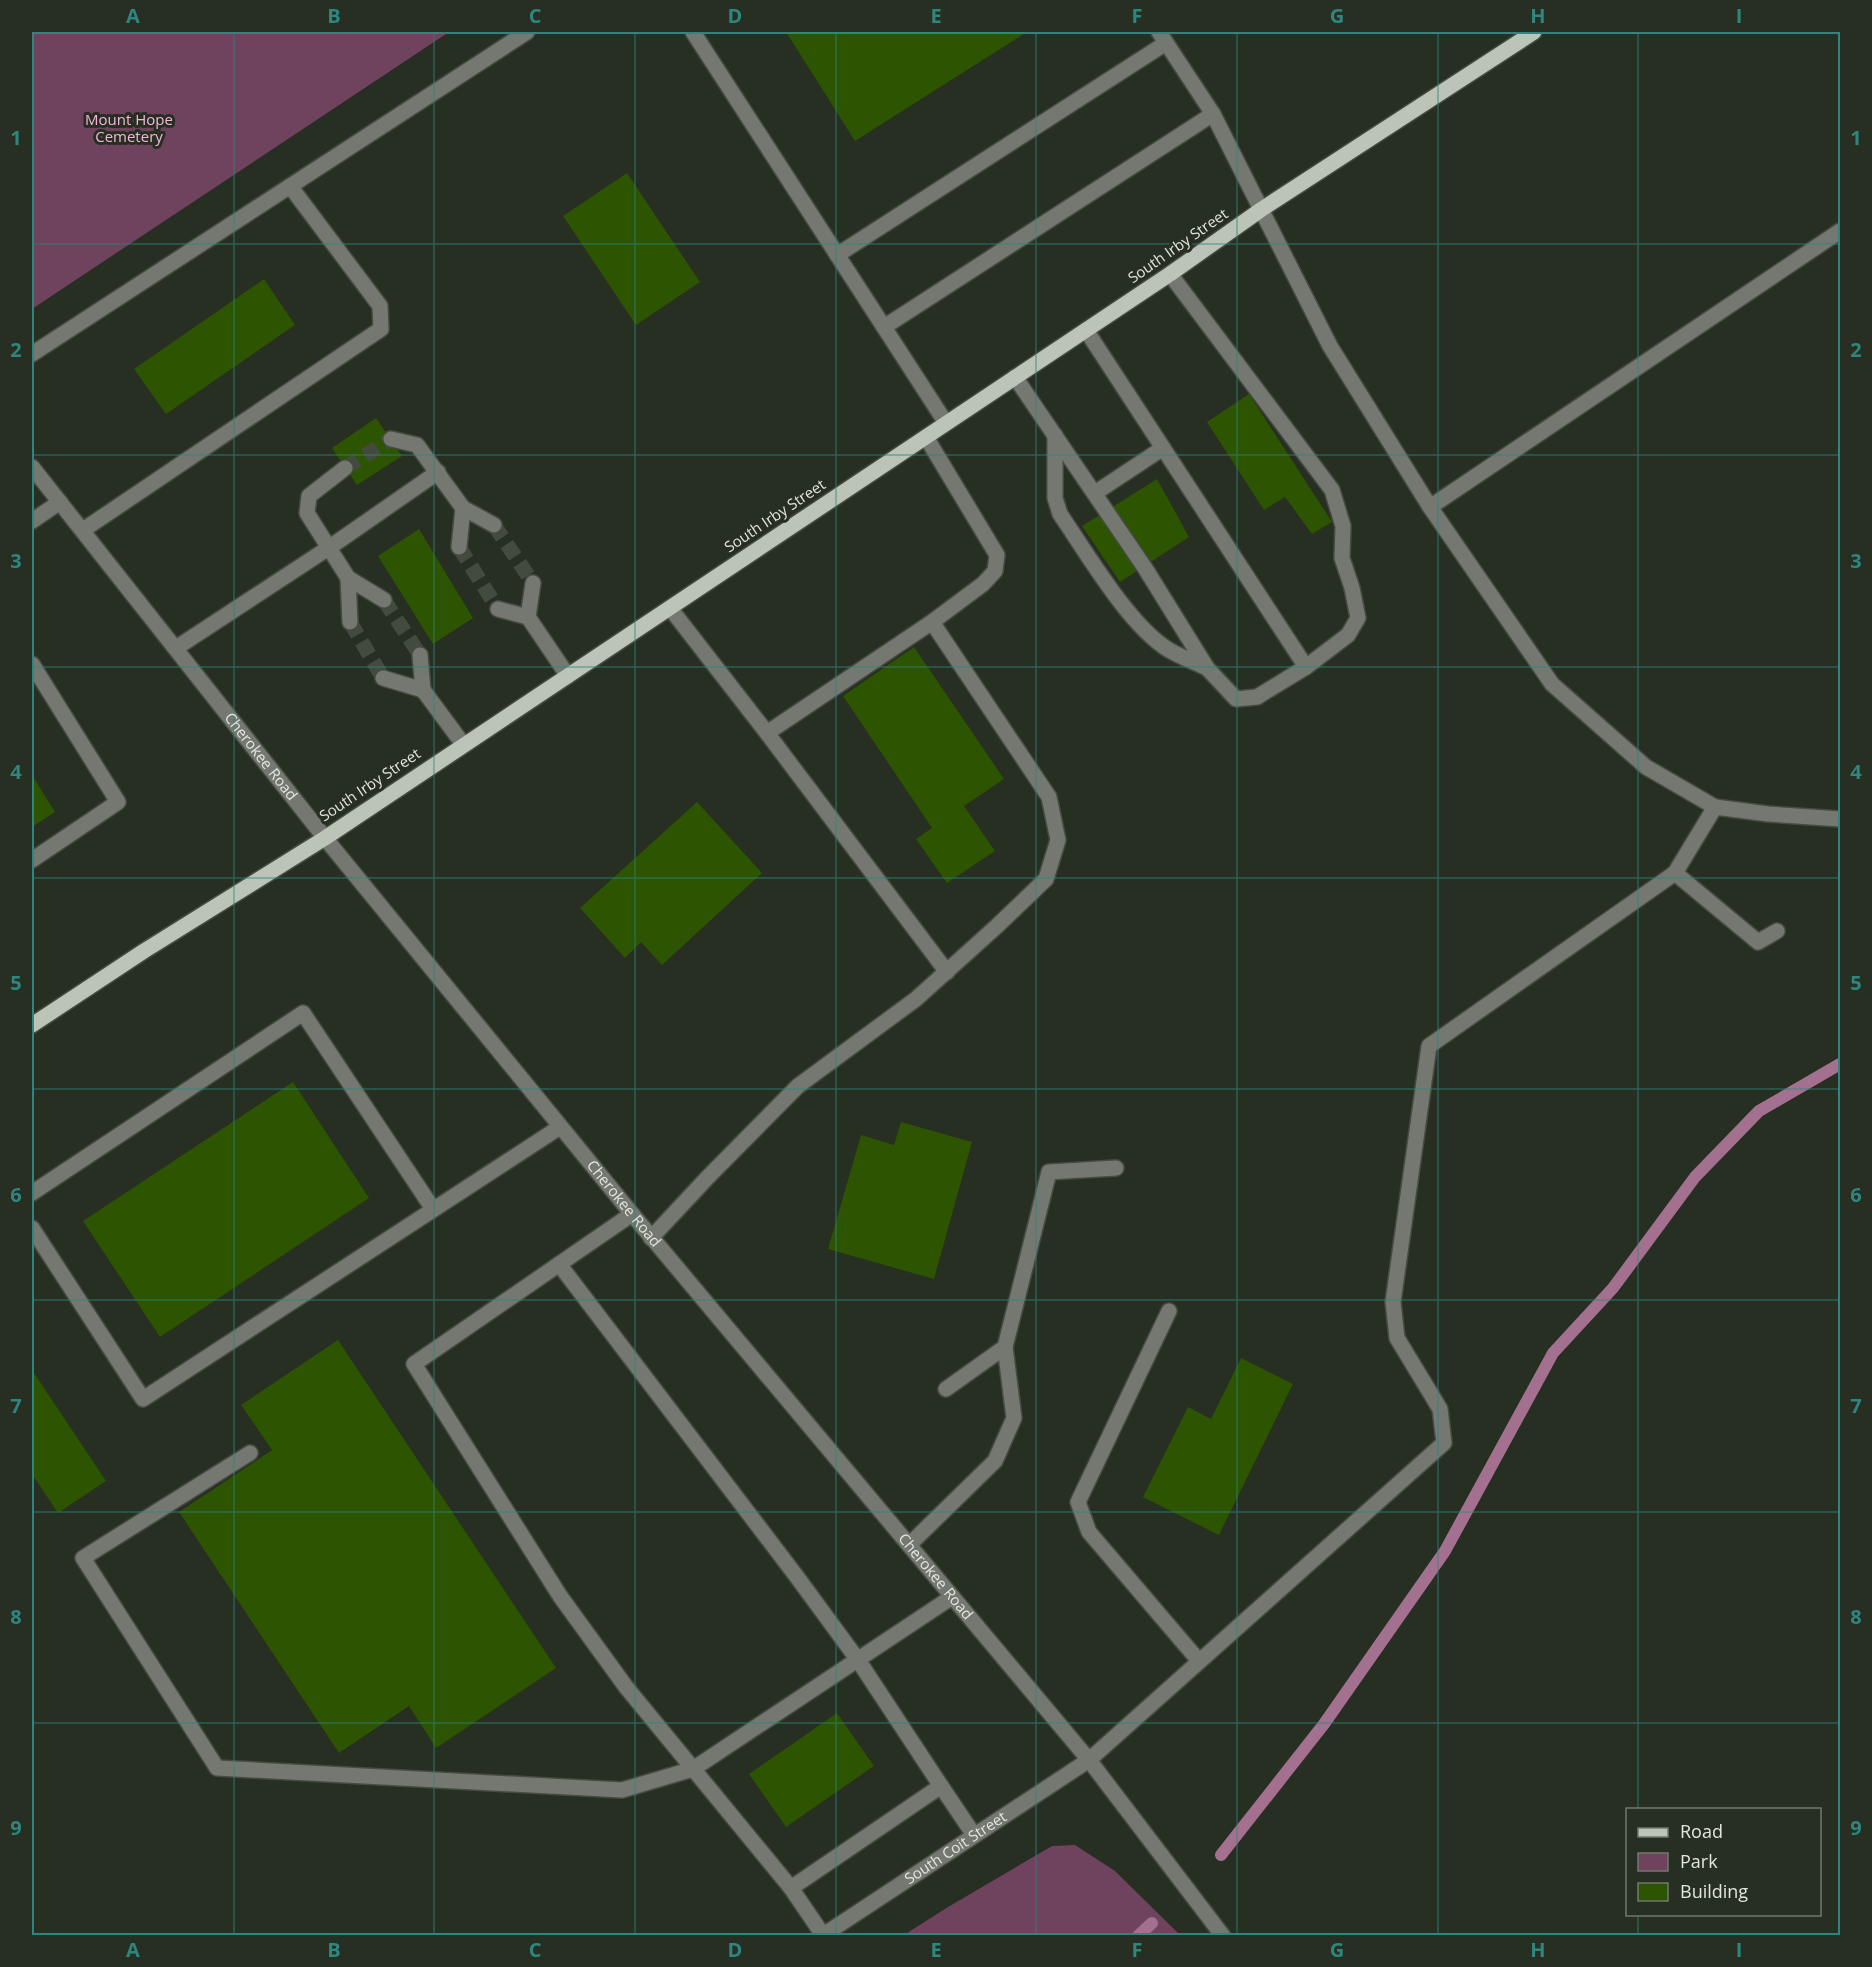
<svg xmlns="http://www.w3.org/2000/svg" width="1872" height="1967" viewBox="0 0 1872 1967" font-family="'Open Sans',sans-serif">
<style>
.green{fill:#6f425d}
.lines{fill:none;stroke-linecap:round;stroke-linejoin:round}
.stream{stroke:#a3718f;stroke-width:12}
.building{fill:#2d5400}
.minor-tunnel{stroke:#434a3e;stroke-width:15;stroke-dasharray:15 8;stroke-linecap:butt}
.minor-casing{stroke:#454b40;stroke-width:18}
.major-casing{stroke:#454b40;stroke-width:18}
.minor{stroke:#747871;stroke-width:15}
.major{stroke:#bcc4b7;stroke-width:15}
.grid{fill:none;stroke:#2e877f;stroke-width:1.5;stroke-opacity:0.55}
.labels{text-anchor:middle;stroke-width:6;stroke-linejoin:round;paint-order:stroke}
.park-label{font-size:15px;fill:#f5b5da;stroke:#272e22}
.street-label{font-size:15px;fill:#e1e6de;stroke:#272e22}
.neatline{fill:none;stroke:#2e877f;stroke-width:2}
.grid-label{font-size:20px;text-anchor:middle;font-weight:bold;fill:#2e877f}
</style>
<rect width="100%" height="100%" fill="#272e22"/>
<g class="green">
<path d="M32 32H449L32 309Z"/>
<path d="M1075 1845 1115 1871 1180 1935H904L948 1907 1052 1846Z"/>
</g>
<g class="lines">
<g class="stream">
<path d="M1221 1855 1324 1724 1445 1551 1553 1353 1613 1288 1695 1177 1759 1111 1840 1064"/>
<path d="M1138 1936 1152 1923"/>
</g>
</g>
<g class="building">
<path d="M786 32H1027L855 141Z"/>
<path d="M627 173 700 282 636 325 563 216Z"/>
<path d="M264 279 295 325 166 414 134 369Z"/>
<path d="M1249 394 1332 522 1312 534 1285 497 1264 510 1207 422Z"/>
<path d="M376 418 402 456 357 485 332 448Z"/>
<path d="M1157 479 1189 537 1120 582 1082 526Z"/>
<path d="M419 529 473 618 433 644 378 556Z"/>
<path d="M914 647 1004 779 964 806 995 851 947 883 916 839 932 828 843 696Z"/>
<path d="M32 775 55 812 32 827Z"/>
<path d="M697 802 762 873 662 965 641 942 625 958 580 908Z"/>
<path d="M293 1082 369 1198 160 1337 83 1221Z"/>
<path d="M901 1122 972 1142 934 1279 828 1249 861 1135 894 1145Z"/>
<path d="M338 1340 556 1668 436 1748 409 1706 339 1753 179 1512 272 1450 241 1405Z"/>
<path d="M1241 1358 1293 1384 1219 1535 1143 1497 1188 1407 1211 1419Z"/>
<path d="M32 1370 106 1481 58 1513 32 1474Z"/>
<path d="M837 1713 874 1766 786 1827 749 1774Z"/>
</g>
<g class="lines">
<g class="minor-tunnel">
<path d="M345 468 391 439"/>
<path d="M494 525 533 583"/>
<path d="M459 547 498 609"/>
<path d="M384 600 420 655"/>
<path d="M350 622 383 678"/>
</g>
<defs>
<g id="minor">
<path d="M693 32 946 423"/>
<path d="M837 255 1166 43"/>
<path d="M884 327 1213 114"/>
<path d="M1086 330 1306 667"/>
<path d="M32 354 527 32"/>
<path d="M1015 377 1145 568 1207 668 1236 699 1257 697 1306 667 1348 635 1358 618 1352 588 1342 558 1343 526 1332 490 1170 274"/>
<path d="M1055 435V498L1060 514C1087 553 1129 626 1169 650 1181 657 1194 662 1207 668"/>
<path d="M926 437 997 555 995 571 983 584 932 622"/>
<path d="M391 439 417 445 463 508"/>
<path id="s1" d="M32 467 325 838 632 1214 1089 1760 1223 1936"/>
<path d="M345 468 309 496 307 513 348 578"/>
<path d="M1095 493 1163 448"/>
<path d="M1430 507 1840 231"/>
<path d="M32 521 60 502"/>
<path d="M83 530 381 329 380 306 290 186"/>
<path d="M459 547 463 508 494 525"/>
<path d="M498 609 528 617 533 583"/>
<path d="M528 617 568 676"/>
<path d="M350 622 348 578 384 600"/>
<path d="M176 648 330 547 438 472"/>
<path d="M32 664 118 802 32 860"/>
<path d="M383 678 423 690 420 655"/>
<path d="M423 690 463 744"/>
<path d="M767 733 947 972"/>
<path d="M1715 807 1768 814 1840 819"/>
<path d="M1675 873 1758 942 1777 931"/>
<path d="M32 1193 303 1013 433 1209"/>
<path d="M632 1214 414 1364 560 1596 626 1687 791 1888"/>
<path d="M32 1228 143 1399 560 1127"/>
<path d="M651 1238 708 1177 798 1086 916 999 997 926 1046 879 1058 840 1049 797 932 622 767 733 670 608"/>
<path d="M559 1264 797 1577 858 1660 941 1786"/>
<path d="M1169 1311 1078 1502 1089 1532 1199 1661"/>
<path d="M946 1389 1005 1347 1049 1172 1116 1168"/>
<path d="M250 1453 83 1558 217 1768 622 1790 693 1769 952 1597"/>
<path d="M909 1545 995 1461 1014 1418 1005 1347"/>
<path d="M823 1935 791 1888 941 1786 974 1835"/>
<path id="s2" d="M822 1936 1089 1760 1444 1443 1440 1409 1397 1338 1393 1302 1429 1046 1675 873 1715 807 1646 767 1552 684 1430 507 1330 346 1213 114 1159 32"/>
</g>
<path id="major" d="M32 1025 144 951 325 838 1170 274 1262 209 1534 32"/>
</defs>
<use href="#minor" class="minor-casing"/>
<use href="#major" class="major-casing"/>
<use href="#minor" class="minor"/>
<use href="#major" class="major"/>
</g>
<path class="grid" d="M234 32V1936M434 32V1936M635 32V1936M836 32V1936M1036 32V1936M1237 32V1936M1438 32V1936M1638 32V1810M32 244H1840M32 455H1840M32 667H1840M32 878H1840M32 1089H1840M32 1300H1840M32 1512H1840M32 1723H1840M1638 1914V1936"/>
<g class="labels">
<g class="park-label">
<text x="129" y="125">Mount Hope<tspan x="129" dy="17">Cemetery</tspan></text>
</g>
<g class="street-label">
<text transform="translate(1178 246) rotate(-35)" y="5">South Irby Street</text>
<text transform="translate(775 516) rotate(-34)" y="5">South Irby Street</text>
<text dy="5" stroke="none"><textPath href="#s1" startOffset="369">Cherokee Road</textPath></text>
<text transform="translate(370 785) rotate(-34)" y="5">South Irby Street</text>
<text dy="5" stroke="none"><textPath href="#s1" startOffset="945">Cherokee Road</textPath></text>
<text dy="5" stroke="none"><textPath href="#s1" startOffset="1431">Cherokee Road</textPath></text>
<text dy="5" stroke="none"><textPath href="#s2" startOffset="160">South Coit Street</textPath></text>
</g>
</g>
<rect width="1872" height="1967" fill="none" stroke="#272e22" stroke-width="66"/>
<rect x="1626" y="1808" width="195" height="108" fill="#272e22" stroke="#71786d" stroke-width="1.5"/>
<rect x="1638" y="1828" width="30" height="9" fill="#bcc4b7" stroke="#71786d" stroke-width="1.5"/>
<text x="1680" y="1838" font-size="18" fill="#e1e6de">Road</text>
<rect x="1638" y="1853" width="30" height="18" fill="#6f425d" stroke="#71786d" stroke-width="1.5"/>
<text x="1680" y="1868" font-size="18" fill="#e1e6de">Park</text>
<rect x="1638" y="1883" width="30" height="18" fill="#2d5400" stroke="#71786d" stroke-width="1.5"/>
<text x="1680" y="1898" font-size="18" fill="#e1e6de">Building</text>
<rect x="33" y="33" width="1806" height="1901" class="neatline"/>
<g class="grid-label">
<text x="133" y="23">A</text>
<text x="334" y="23">B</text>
<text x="535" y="23">C</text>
<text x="735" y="23">D</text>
<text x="936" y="23">E</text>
<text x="1137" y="23">F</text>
<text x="1337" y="23">G</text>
<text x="1538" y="23">H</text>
<text x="1739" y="23">I</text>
<text x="16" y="145">1</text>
<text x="1856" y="145">1</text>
<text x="16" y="357">2</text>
<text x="1856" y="357">2</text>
<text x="16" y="568">3</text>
<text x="1856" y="568">3</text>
<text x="16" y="779">4</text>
<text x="1856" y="779">4</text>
<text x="16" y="990">5</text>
<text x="1856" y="990">5</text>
<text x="16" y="1202">6</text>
<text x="1856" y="1202">6</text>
<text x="16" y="1413">7</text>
<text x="1856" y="1413">7</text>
<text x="16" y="1624">8</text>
<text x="1856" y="1624">8</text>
<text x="16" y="1835">9</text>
<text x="1856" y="1835">9</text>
<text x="133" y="1957">A</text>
<text x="334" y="1957">B</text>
<text x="535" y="1957">C</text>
<text x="735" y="1957">D</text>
<text x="936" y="1957">E</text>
<text x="1137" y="1957">F</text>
<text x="1337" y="1957">G</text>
<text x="1538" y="1957">H</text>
<text x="1739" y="1957">I</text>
</g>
</svg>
